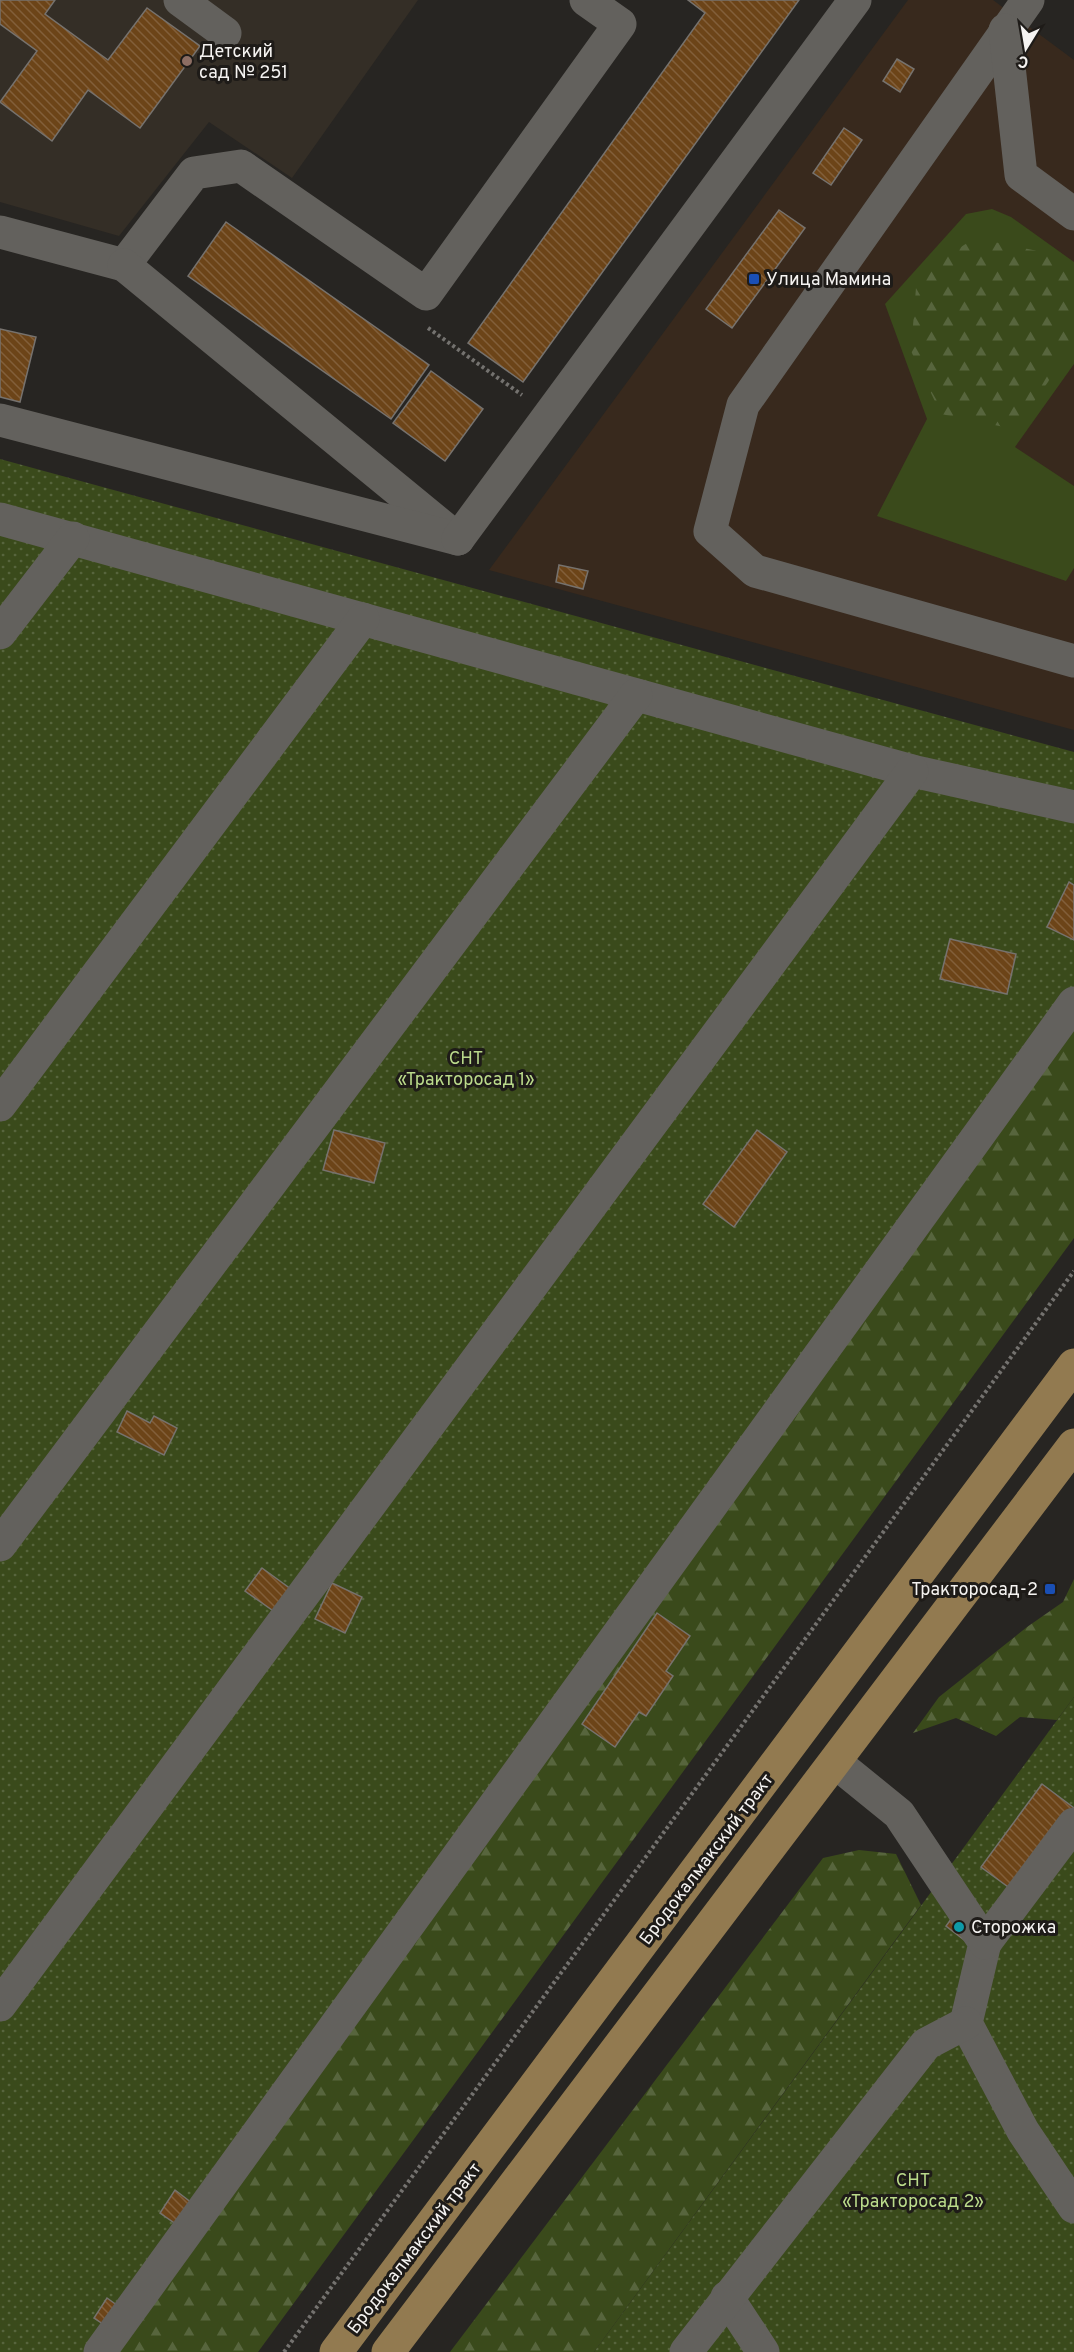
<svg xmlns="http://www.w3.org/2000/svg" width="1074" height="2352" viewBox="0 0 1074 2352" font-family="Overpass,sans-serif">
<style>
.commercial{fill:#38291d}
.built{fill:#342e26}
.grass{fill:#3a4a1b}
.forest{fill:url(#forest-firs)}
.garden{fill:url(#garden-dots)}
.building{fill:url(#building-back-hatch);stroke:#76726e;stroke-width:1.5}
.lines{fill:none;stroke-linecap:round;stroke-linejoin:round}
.path{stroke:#74726f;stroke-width:4;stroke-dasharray:3 3;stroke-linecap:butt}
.minor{stroke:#63615d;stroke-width:33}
.major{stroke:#927a50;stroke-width:33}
.education-dot{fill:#8d6e63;stroke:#1e1b18;stroke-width:2}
.transit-dot{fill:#1a4fb4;stroke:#1e1b18;stroke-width:2}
.culture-dot{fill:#0f9aa8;stroke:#1e1b18;stroke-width:2}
.labels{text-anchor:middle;stroke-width:6;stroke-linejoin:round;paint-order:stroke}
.poi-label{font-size:18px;fill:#f5f3f1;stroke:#1e1b18;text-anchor:start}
.park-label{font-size:18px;fill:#bbdb8b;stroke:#1e1b18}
.street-label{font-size:18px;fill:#f5f3f1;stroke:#1e1b18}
</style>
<defs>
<pattern id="forest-firs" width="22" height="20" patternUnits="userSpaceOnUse" patternTransform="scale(1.5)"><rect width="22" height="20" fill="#3a4a1b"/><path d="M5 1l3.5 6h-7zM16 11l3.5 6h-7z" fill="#57653d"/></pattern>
<pattern id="garden-dots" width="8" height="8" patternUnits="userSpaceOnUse" patternTransform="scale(1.5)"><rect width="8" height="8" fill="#3a4a1b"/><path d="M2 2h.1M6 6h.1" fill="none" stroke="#57653d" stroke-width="1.8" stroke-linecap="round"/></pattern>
<pattern id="building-back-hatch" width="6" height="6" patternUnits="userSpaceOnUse" patternTransform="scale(1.5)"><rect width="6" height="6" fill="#6c4418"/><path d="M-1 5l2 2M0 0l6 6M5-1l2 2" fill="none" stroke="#825f3a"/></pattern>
</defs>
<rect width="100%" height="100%" fill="#272522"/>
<path class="commercial" d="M908 0H993L1074 60V730L489 570Z"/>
<path class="built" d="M0 0H418L292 178 209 122 119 236 0 202Z"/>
<path class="grass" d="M992 209 1011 217 1074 262V364L1015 447 1074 486V568L1066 581 877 516 927 419 885 304 966 214Z"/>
<g class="forest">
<path d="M975 238 1052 254 1074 285V334L1048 382 1014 429 941 414 911 351 917 275Z"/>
<path d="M1074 1020V1238L258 2352H116Z"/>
<path d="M1074 1579V1697L1057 1720 1020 1717 996 1736 956 1718 913 1733 939 1697 1027 1627 1063 1602Z"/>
<path d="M859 1850 896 1854 921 1905 594 2352H450L823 1858Z"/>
</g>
<g class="garden">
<path d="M0 459 1074 752V1020L116 2352H0Z"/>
<path d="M1074 1697V2352H594Z"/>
</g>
<g class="building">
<path d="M0 0H55L45 14 108 60 147 8 200 46 140 128 88 90 52 141 0 102 37 51 0 24Z"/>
<path d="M688 0H799L523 382 468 343 705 13Z"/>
<path d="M897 59 914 69 900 92 883 81Z"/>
<path d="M844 128 862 140 831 185 813 173Z"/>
<path d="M779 210 805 228 732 328 706 309Z"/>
<path d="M226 222 429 365 391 419 188 276Z"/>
<path d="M0 329 36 337 20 402 0 397Z"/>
<path d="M431 371 483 409 445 461 393 423Z"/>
<path d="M559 565 588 571 583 589 556 582Z"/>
<path d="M1069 882 1074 885V940L1047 927Z"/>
<path d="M950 939 1016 954 1007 994 940 979Z"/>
<path d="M334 1130 385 1143 374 1183 323 1170Z"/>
<path d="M757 1130 787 1152 734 1227 703 1204Z"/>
<path d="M127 1411 150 1423 154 1416 177 1428 164 1455 117 1432Z"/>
<path d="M262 1568 299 1595 282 1617 245 1591Z"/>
<path d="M332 1583 362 1597 345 1633 315 1619Z"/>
<path d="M657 1613 690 1636 666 1671 673 1676 646 1716 639 1712 615 1747 582 1724Z"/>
<path d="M1042 1784 1074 1808 1015 1892 981 1867Z"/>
<path d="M954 1915 963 1939 946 1926Z"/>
<path d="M175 2190 201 2210 186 2231 160 2213Z"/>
<path d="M107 2298 125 2311 112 2330 94 2318Z"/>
</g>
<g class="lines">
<g class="path">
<path d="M428 328 522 395"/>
<path d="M284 2352 1074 1271"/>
</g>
<g class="minor">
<path d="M180 0 225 33"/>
<path d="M1028 0 743 405 710 531 755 571 1074 661"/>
<path d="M1005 30 1021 175 1074 214"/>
<path d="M0 232 124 265 194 173 241 166 426 294 620 24 586 0"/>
<path d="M124 265 449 532"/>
<path d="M0 420 458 539"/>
<path d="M0 519 912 771 1074 807"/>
<path d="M458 539 855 0"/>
<path d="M0 633 73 538"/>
<path d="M0 1105 363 619"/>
<path d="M0 1545 636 695"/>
<path d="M835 1762 899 1814 985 1943 966 2023 1023 2131 1074 2207"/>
<path d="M985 1943 1074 1824"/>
<path d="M0 2005 912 771"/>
<path d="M727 2297 763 2352"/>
<path d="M100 2352 1074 1003"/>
<path d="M686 2352 926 2044 966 2023"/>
</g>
<g class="major">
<path d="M336 2352 1074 1365"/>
<path d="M388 2352 1074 1445"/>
</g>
</g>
<circle class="education-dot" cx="187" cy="61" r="6"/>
<g class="transit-dot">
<rect x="748" y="273" width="12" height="12" rx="3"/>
<rect x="1044" y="1583" width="12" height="12" rx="3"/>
</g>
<circle class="culture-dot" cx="959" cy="1927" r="6"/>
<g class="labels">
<g class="poi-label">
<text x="199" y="57">Детский<tspan x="199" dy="21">сад № 251</tspan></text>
<text x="766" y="285">Улица Мамина</text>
<text x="1038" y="1595" text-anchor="end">Тракторосад-2</text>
<text x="971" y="1933">Сторожка</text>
</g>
<g class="park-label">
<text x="466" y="1064">СНТ<tspan x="466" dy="21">«Тракторосад 1»</tspan></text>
<text x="913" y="2186">СНТ<tspan x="913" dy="21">«Тракторосад 2»</tspan></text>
</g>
<g class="street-label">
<text transform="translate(706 1859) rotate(-53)" y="6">Бродокалмакский тракт</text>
<text transform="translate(414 2248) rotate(-53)" y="6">Бродокалмакский тракт</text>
</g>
</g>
<g transform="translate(1026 48) rotate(191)" stroke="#1e1b18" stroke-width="4.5" paint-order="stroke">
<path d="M0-4.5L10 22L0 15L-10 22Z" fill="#f5f3f1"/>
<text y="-9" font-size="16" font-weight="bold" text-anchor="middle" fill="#f5f3f1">С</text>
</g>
</svg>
